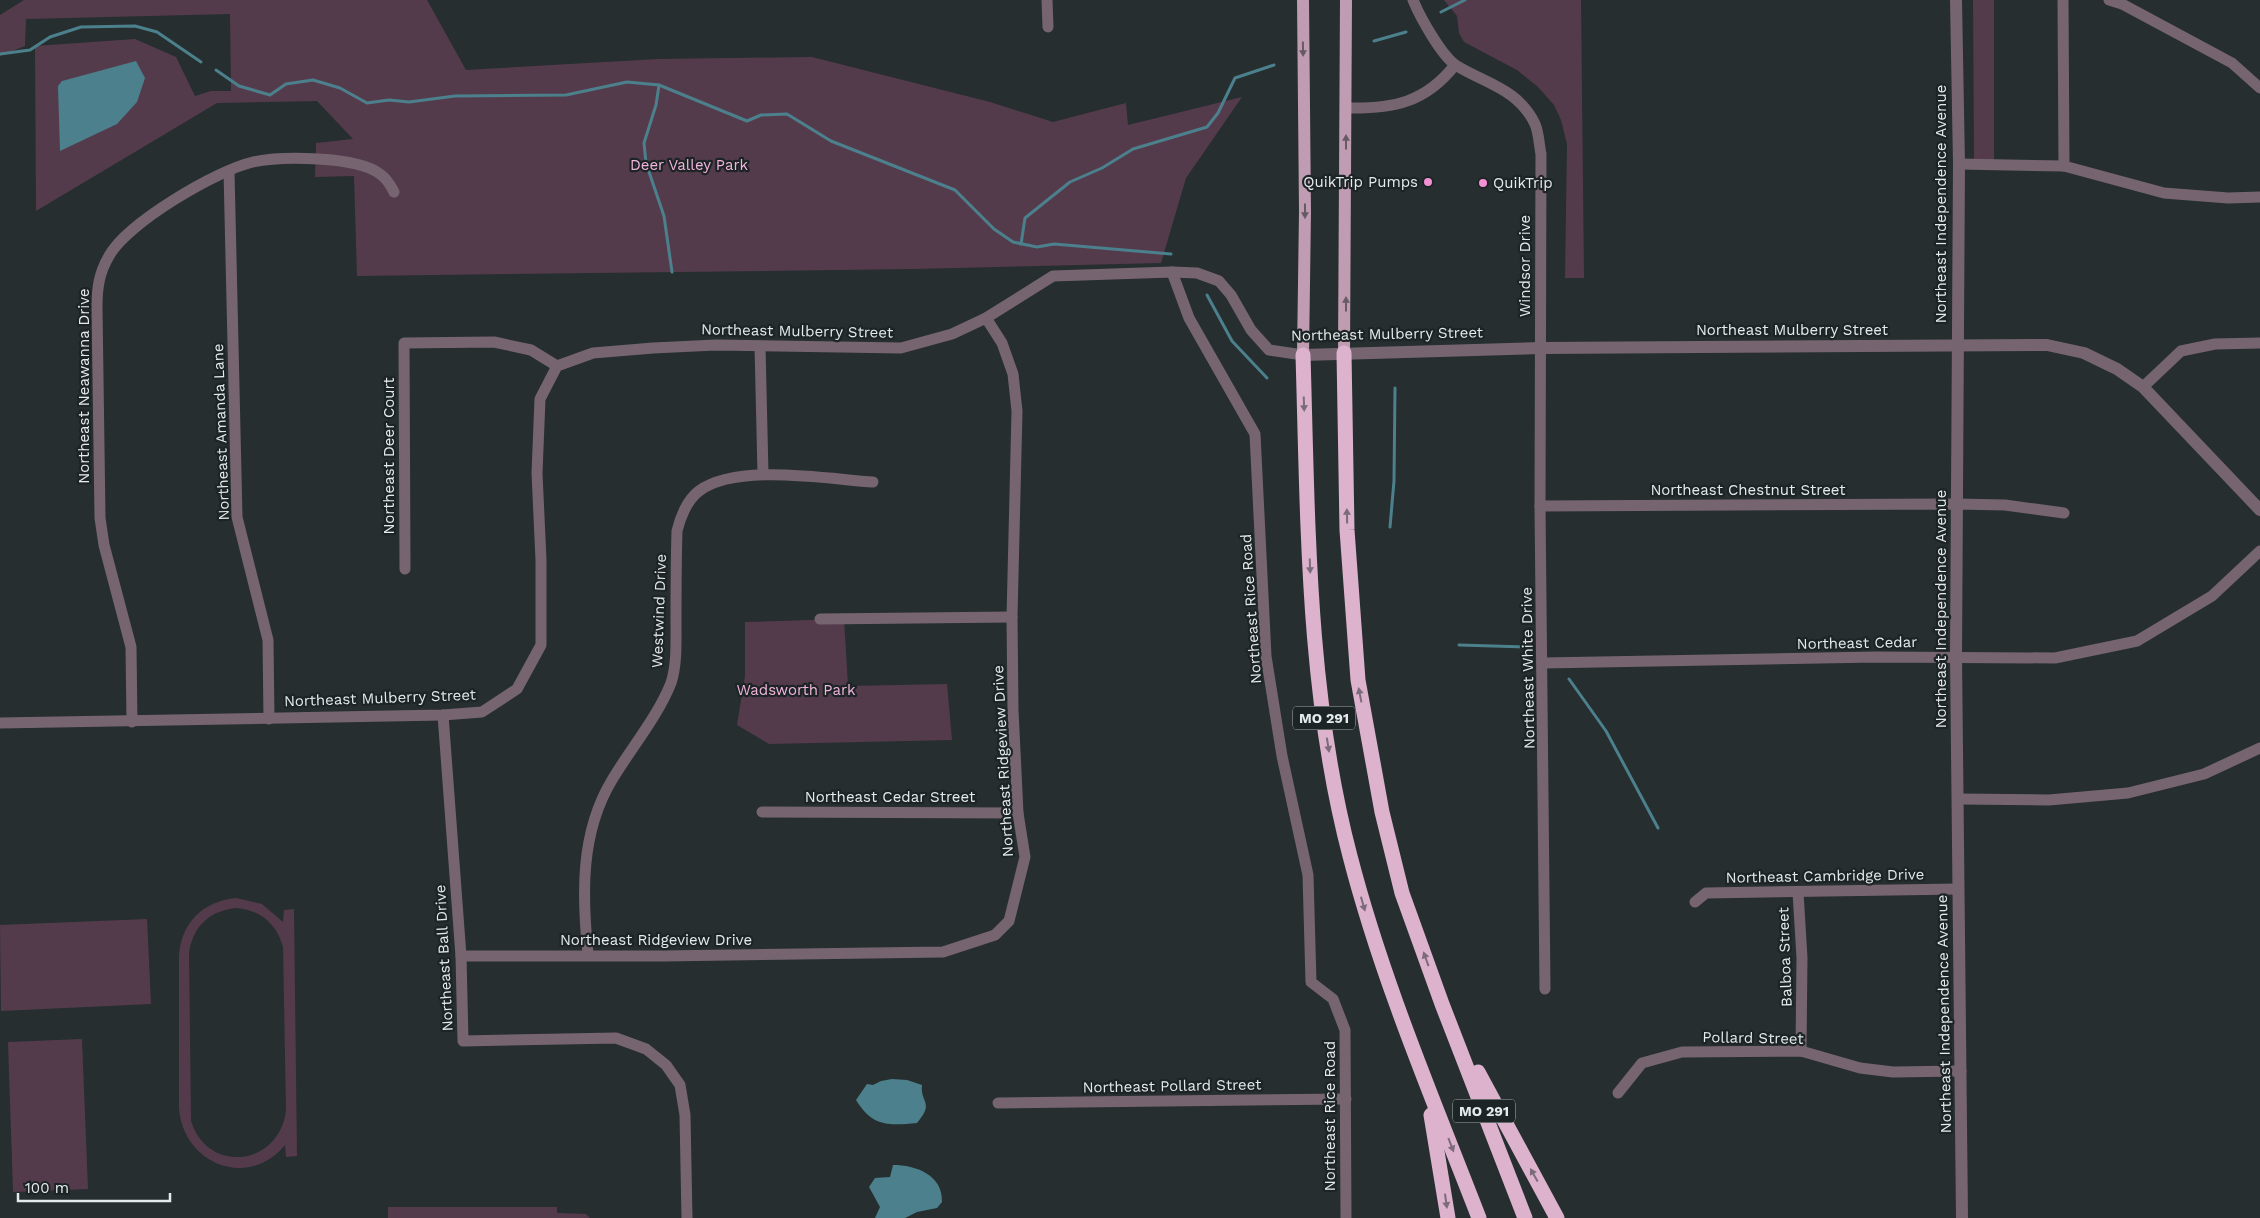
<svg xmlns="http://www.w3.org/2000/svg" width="2260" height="1218" viewBox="0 0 2260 1218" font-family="'Work Sans',sans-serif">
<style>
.green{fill:#543b4c;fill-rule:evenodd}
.water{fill:#4b808c}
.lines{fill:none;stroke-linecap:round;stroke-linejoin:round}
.stream{stroke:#4b808c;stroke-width:3}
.minor{stroke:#766570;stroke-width:11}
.tertiary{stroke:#766570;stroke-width:12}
.primary{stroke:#bf9cb2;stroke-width:12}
.motorway{stroke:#dcb2cd;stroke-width:15}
.oneway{fill:#665a65}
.oneway2{fill:#7c6b7a}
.poi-dot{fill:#f491d4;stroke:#1d2426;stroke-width:2}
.labels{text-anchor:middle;stroke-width:4.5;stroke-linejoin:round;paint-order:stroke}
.shield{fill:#1d2426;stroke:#a9afb1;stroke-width:1}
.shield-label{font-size:14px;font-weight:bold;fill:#e5eaec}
.park-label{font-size:15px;fill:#f3b4dd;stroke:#1d2426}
.poi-label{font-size:15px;fill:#e5eaec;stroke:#1d2426;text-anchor:end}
.street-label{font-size:15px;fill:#e5eaec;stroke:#1d2426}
</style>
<rect width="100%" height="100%" fill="#262e30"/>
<g class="green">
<path d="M24 0H427L466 70 658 59 812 57 990 102 1053 122 1126 103 1128 125 1242 97 1186 178 1161 263 913 269 357 276 354 176 315 177 316 143 353 139 317 101 217 103 36 211 35 46 135 39 176 57 195 96 211 91H231L230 14 26 19 25 46 0 56V15Z"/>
<path d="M1444 0H1581L1584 278H1565L1567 144 1561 120 1554 105 1538 87 1517 70 1464 42 1459 33 1457 16Z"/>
<path d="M1973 0H1994V165L1974 161Z"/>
<path d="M844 619 848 686 947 684 952 740 769 744 737 725 745 676V622Z"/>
<path d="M236 898 262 904 283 922 284 910 294 909 297 1156 286 1157 285 1145C248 1190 183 1164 179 1108V956C181 923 203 901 236 898ZM237 908C260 910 277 924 283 947L286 1110C280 1166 208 1175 191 1121L189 954C192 927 210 910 237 908Z"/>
<path d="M147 919 151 1004 1 1011 0 925Z"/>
<path d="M82 1039 88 1189 13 1192 8 1042Z"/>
<path d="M388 1207H557V1213L586 1214 590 1218H388Z"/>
</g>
<g class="water">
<path d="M136 61 145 78 137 102 117 124 60 151 58 86 62 81Z"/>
<path d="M892 1079 907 1080 922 1085C920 1103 935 1102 917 1123 887 1126 872 1126 856 1100L867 1084 873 1085 881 1081Z"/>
<path d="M893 1165C916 1165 943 1175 942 1202L937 1208 917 1212 905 1218H875L880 1207 869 1187 875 1178 890 1177Z"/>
</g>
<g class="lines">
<g class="stream">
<path d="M1441 12 1465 0"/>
<path d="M1374 41 1406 32"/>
<path d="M0 54 30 50 50 37 81 27 135 26 157 32 201 62"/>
<path d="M216 70 239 86 270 95 286 84 313 80 340 88 367 103 389 100 409 102 455 96 566 95 627 82 659 85 747 121 761 115 787 114 831 141 955 190 994 229 1013 242 1037 247 1054 244 1171 254"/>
<path d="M659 85 656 105 644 143 646 163 664 216 672 272"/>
<path d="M1021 244 1025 218 1070 182 1102 168 1133 149 1207 127 1218 113 1235 78 1274 65"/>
<path d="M1207 295 1232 341 1267 378"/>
<path d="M1390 527 1394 481 1395 388"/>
<path d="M1459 645 1530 647"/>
<path d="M1569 679 1606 731 1658 828"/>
</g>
<g class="minor">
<path d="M1047 0 1048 27"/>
<path d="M1413 0C1420 17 1442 57 1457 66 1487 84 1518 89 1535 124 1539 133 1539 145 1541 154L1540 506 1545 989"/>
<path d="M2063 0 2064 166"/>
<path d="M2109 0 2122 4 2232 63 2260 88"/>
<path d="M1346 108C1393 109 1425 103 1455 65"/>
<path d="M1959 164 2064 166 2164 193 2228 198 2260 197"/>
<path d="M229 171 237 517 268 640 269 719"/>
<path d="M1172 272 1189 318 1255 434 1266 656 1282 756 1308 875 1311 982 1333 999 1345 1030 1346 1218"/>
<path d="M760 346 763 474"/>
<path d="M2143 387 2181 351 2215 344 2260 343"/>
<path d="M1540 506 1956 504 2005 505 2064 513"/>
<path d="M405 569 404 343 494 342 531 350 557 366"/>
<path d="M820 619 1012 617"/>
<path d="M1543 663 1876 657 2055 658 2137 641 2212 596 2260 551"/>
<path d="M443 715 461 956 463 1041 616 1038 646 1049 666 1065 680 1085 685 1115 687 1218"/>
<path d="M132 722 131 647 104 545 100 518 97 307C97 288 99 273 109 256 127 223 217 170 253 162 281 156 357 156 380 174 386 178 391 186 394 192"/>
<path d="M0 723 443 715 482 712 517 689 541 645V560L537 473 540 399 557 366 593 353 653 348 716 345 901 348 952 334 986 318 1053 276 1172 272 1197 273 1219 281 1231 295 1251 330 1269 350 1303 355"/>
<path d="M1959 799 2049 800 2128 793 2204 774 2260 748"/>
<path d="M762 812 1018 813"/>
<path d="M1798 892 1802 958 1801 1051"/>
<path d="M1695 902 1706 893 1958 889"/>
<path d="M588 954C582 895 580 833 612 780 631 748 657 718 671 683 677 665 676 642 676 622 676 592 676 562 677 531 680 518 687 500 699 491 737 463 827 479 873 482"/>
<path d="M461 956H663L943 952 995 935 1009 921 1025 857 1018 813 1013 710 1012 617 1017 411 1013 374 1002 343 986 318"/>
<path d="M1618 1093 1642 1063 1682 1052 1801 1051 1860 1068 1893 1072 1961 1071"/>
<path d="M998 1103 1346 1099"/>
</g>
<g class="tertiary">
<path d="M1956 0 1959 164 1956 656 1962 1218"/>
<path d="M1303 355 1540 348 2047 345 2084 353 2117 369 2143 387 2260 510"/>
</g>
<g class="primary">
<path d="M1344 353 1346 0"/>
<path d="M1303 355 1305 211 1303 0"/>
</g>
<g class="motorway">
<path d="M1344 353 1347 530 1358 680 1382 812 1402 893 1442 1004 1525 1218"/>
<path d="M1303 355C1308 523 1307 693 1350 856 1382 980 1433 1099 1479 1218"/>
<path d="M1478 1072 1557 1218"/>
<path d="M1431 1115 1448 1218"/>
</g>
</g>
<defs><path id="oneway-solid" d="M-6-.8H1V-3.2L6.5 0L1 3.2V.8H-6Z" transform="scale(1.25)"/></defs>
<g class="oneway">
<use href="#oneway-solid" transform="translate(1303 49) rotate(89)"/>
<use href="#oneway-solid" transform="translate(1346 142) rotate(-90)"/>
<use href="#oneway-solid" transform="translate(1305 211) rotate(90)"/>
<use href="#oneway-solid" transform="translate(1346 304) rotate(-90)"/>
</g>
<g class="oneway2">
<use href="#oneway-solid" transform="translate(1304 404) rotate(88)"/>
<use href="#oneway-solid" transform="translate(1347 516) rotate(-91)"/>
<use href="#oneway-solid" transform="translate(1310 566) rotate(88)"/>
<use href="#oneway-solid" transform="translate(1360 695) rotate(-101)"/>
<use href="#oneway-solid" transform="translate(1328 745) rotate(81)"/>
<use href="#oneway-solid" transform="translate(1363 904) rotate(74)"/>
<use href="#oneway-solid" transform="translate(1426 959) rotate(-110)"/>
<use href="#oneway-solid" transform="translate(1451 1145) rotate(69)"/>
<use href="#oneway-solid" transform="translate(1534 1175) rotate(-119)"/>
<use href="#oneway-solid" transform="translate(1446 1201) rotate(82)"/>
</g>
<g class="poi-dot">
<circle cx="1428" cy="182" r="5"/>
<circle cx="1483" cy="183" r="5"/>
</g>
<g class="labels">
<g class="shield">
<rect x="1293" y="706.5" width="62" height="23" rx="4"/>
<rect x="1453" y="1099.5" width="62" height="23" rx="4"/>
</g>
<g class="shield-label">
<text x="1324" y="723">MO 291</text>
<text x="1484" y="1116">MO 291</text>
</g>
<g class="park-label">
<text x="689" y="170">Deer Valley Park</text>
<text x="796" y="695">Wadsworth Park</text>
</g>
<g class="poi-label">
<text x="1418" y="187">QuikTrip Pumps</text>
<text x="1493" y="188" text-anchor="start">QuikTrip</text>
</g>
<g class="street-label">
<text transform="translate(1941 204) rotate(-90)" y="5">Northeast Independence Avenue</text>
<text transform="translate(1525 266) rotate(-90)" y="5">Windsor Drive</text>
<text x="1792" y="335">Northeast Mulberry Street</text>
<text transform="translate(797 331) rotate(1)" y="5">Northeast Mulberry Street</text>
<text transform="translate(1387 334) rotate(-1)" y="5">Northeast Mulberry Street</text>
<text transform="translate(84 386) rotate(-90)" y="5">Northeast Neawanna Drive</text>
<text transform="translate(221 432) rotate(-92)" y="5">Northeast Amanda Lane</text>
<text transform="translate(389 456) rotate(-90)" y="5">Northeast Deer Court</text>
<text x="1748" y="495">Northeast Chestnut Street</text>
<text transform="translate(1251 609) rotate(-94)" y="5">Northeast Rice Road</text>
<text transform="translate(1941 609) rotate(-90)" y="5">Northeast Independence Avenue</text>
<text transform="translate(659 611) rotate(-88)" y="5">Westwind Drive</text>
<text transform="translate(1857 643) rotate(-1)" y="5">Northeast Cedar</text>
<text transform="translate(1528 668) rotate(-91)" y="5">Northeast White Drive</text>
<text transform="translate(380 698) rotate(-2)" y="5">Northeast Mulberry Street</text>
<text transform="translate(1003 761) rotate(-93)" y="5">Northeast Ridgeview Drive</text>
<text x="890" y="802">Northeast Cedar Street</text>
<text transform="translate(1825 876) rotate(-1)" y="5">Northeast Cambridge Drive</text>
<text x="656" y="945">Northeast Ridgeview Drive</text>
<text transform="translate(1785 957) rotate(-92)" y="5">Balboa Street</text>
<text transform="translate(444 958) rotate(-93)" y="5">Northeast Ball Drive</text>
<text transform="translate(1944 1014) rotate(-91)" y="5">Northeast Independence Avenue</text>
<text transform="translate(1753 1038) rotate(1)" y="5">Pollard Street</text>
<text transform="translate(1172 1086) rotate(-1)" y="5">Northeast Pollard Street</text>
<text transform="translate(1330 1116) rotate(-90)" y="5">Northeast Rice Road</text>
</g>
</g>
<path d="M18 1193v8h152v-8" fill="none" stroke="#e5eaec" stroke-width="2.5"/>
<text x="25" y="1193" font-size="15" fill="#e5eaec" stroke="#1d2426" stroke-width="4" paint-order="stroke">100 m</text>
</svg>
